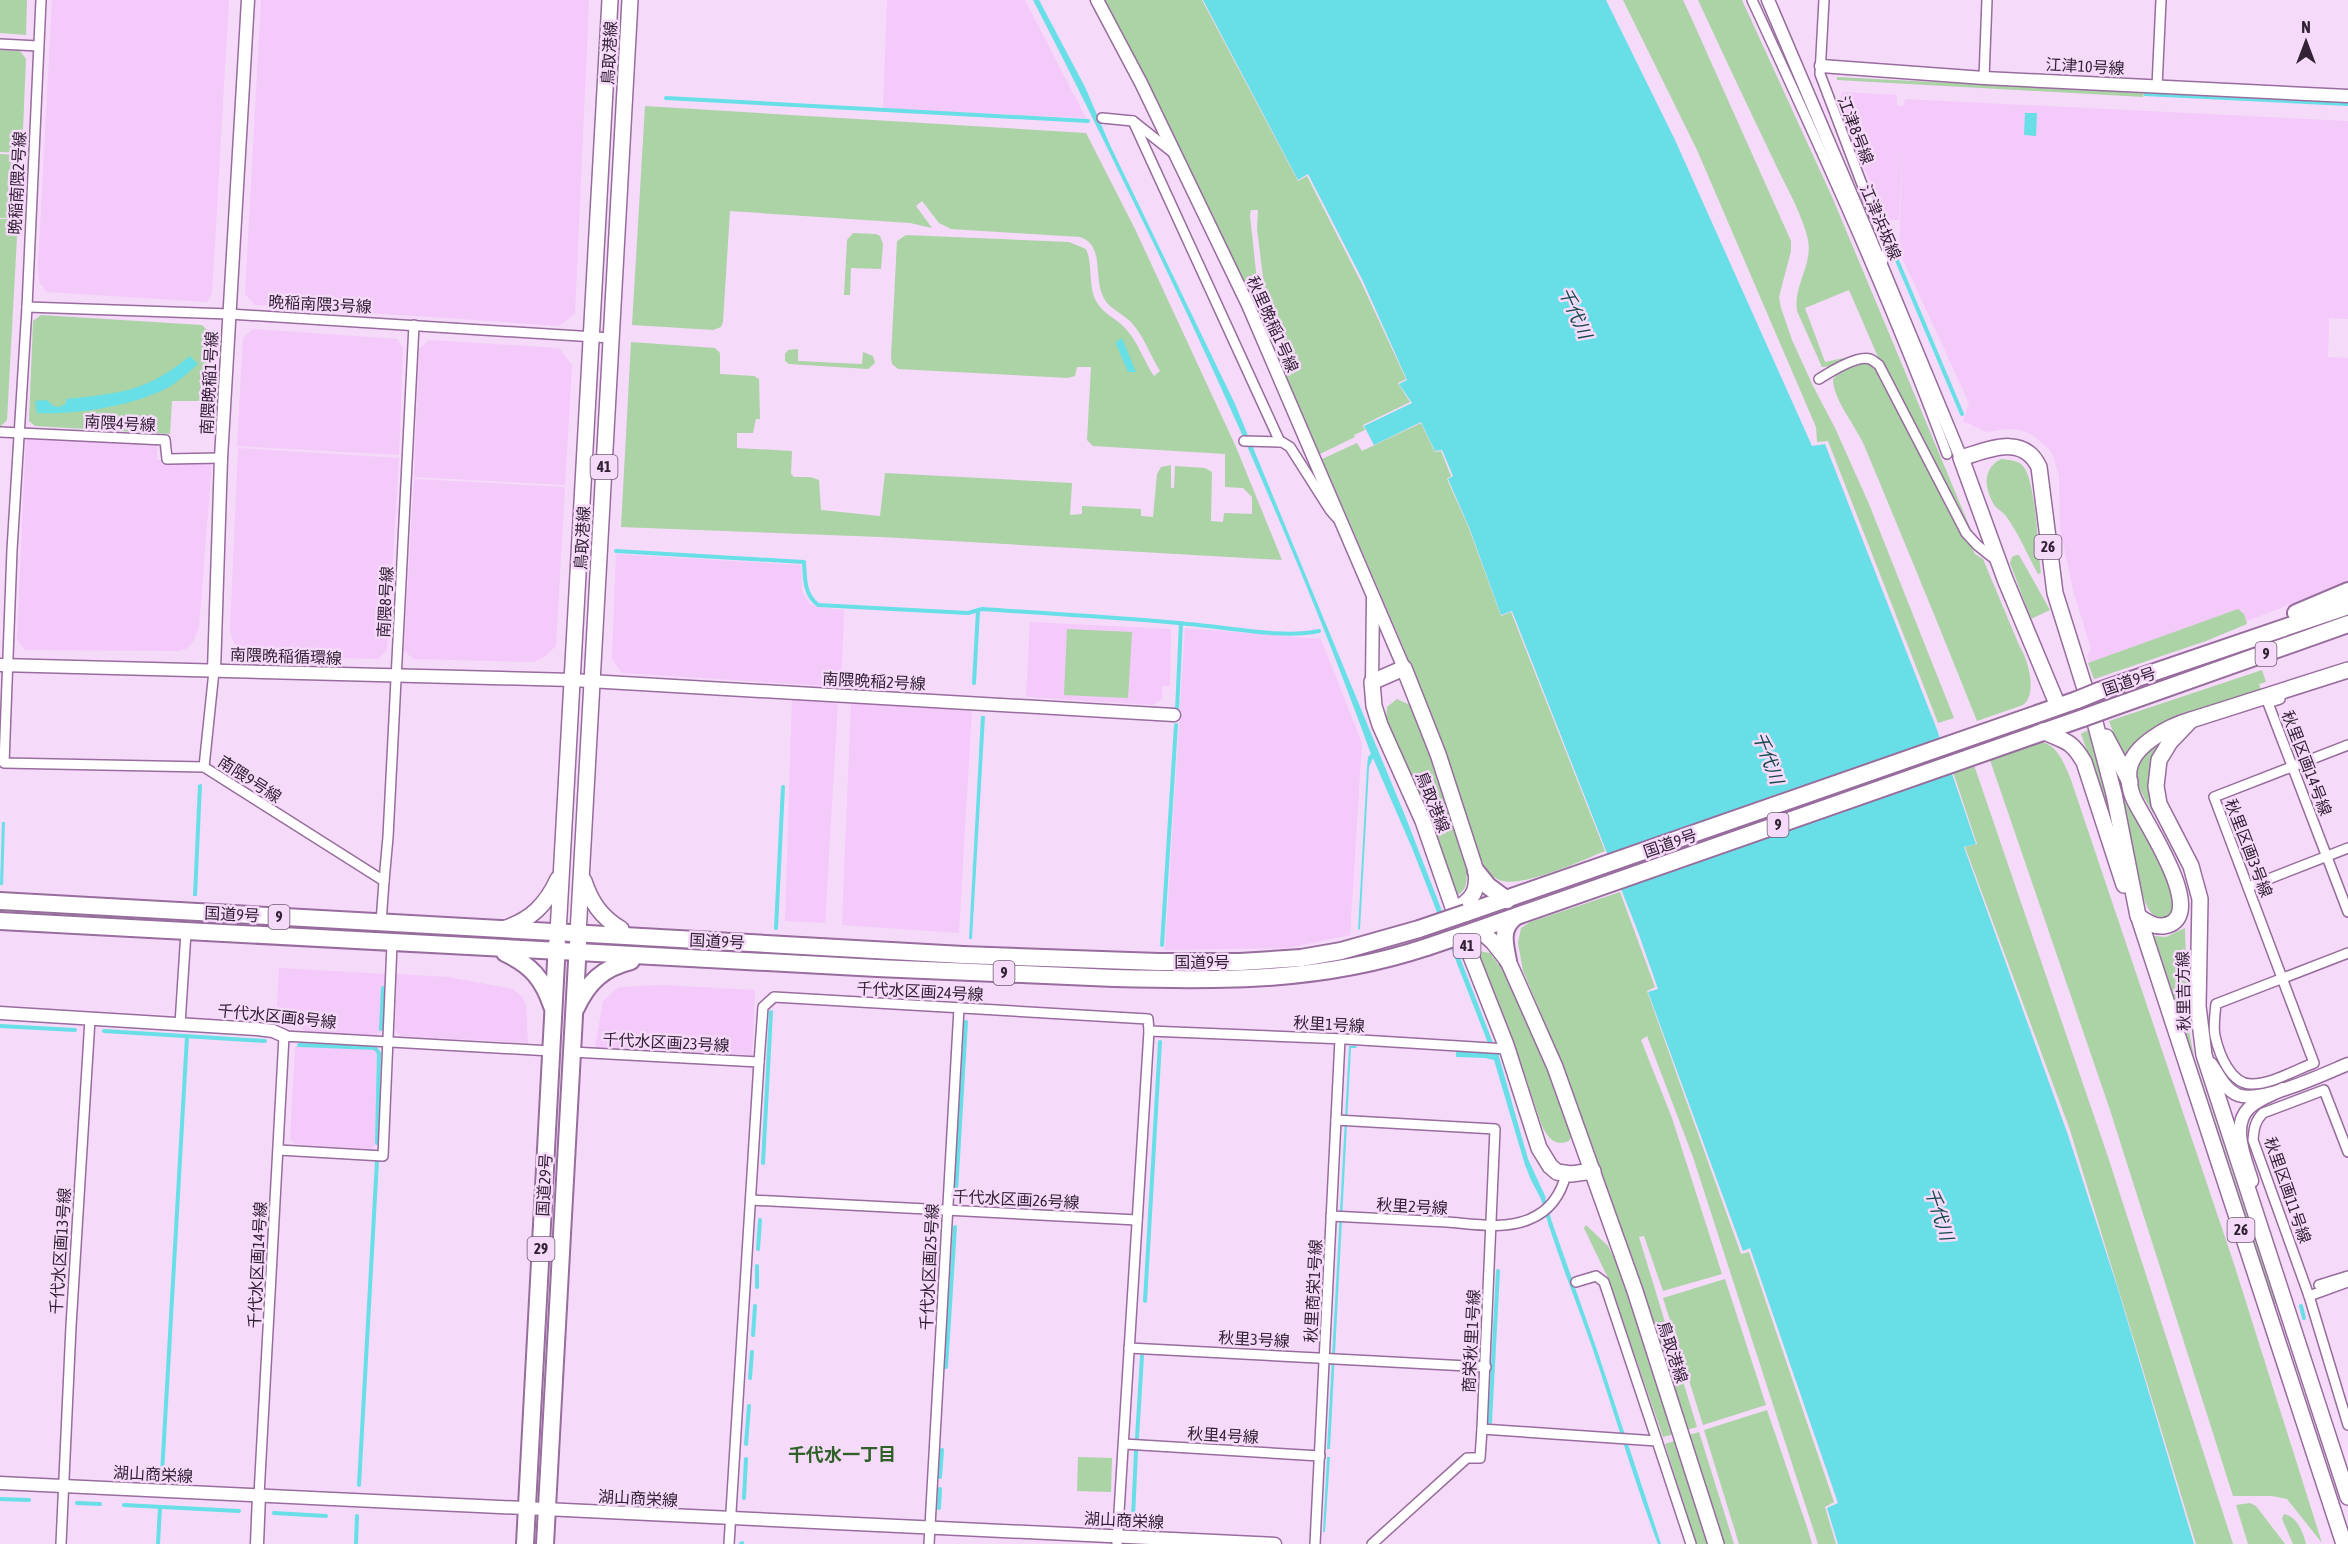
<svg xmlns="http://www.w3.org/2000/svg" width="2348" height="1544" viewBox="0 0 2348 1544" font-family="'Asap Condensed','Noto Sans JP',sans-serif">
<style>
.built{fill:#f3caf9}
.green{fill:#abd3a6}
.water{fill:#68dee6}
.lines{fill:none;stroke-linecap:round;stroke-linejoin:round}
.stream{stroke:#68dee6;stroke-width:4}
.minor-casing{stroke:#976d9d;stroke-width:12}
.tertiary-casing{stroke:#976d9d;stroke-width:15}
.primary-casing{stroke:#976d9d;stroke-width:18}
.trunk-casing{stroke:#976d9d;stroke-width:20}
.minor{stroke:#fff;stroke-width:9}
.tertiary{stroke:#fff;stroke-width:12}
.primary{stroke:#fff;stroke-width:15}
.trunk{stroke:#fff;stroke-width:16}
.trunk-bridge-casing{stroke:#976d9d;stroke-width:20;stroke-linecap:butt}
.trunk-bridge{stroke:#fff;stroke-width:16}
.labels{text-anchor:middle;stroke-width:5;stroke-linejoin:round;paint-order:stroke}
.shield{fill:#f6dafa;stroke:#6e5971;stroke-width:1.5}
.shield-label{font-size:15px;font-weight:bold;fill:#332236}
.street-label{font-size:16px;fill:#332236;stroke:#f6dafa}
.water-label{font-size:18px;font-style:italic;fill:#14494d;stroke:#f6dafa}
.neighbourhood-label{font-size:18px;font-weight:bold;fill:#2f6029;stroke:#f6dafa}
</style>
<rect width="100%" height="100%" fill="#f6dafa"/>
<g class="built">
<path d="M52 0H229L212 294 207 302 47 292 39 282 38 266Z"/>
<path d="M261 0H589L575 314 559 326 255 305 245 294Z"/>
<path d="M887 0H1025L1086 118 883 109Z"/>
<path d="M1843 92 1897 95V106H1904L1905 99 2348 121V319L2329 318 2328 357 2348 358V582L2094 680 2087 656 2091 648 2074 594 2060 529 2059 476 2053 455 2048 448 2032 435 2020 430 2007 429 1986 432 1963 421 1969 403 1899 251 1903 143 1899 220H1888L1836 107Z"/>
<path d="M253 329 397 339 403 348 399 455 237 446 243 338Z"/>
<path d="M429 340 559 348 572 365 565 485 414 477 419 349Z"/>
<path d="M26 434 157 441V460L212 463 199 627 193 642 186 649 177 651 25 650 17 639Z"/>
<path d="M238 448 399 458 387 650 378 659 255 656 242 652 234 643 230 631Z"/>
<path d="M414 479 565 487 556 646 544 657 533 662 413 659 404 650Z"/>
<path d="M616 554 801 565 802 592 810 604 817 607 844 610 841 687 622 673 612 659Z"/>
<path d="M1030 622 1171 629 1170 686H1162V699L1152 705 1026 697Z"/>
<path d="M1185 628 1321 639 1362 743 1350 935 1288 948 1165 950Z"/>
<path d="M792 698 838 702 825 923 785 921Z"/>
<path d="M851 701 972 708 959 933 842 925Z"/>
<path d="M279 968 386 974 383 1030 376 1036 306 1032 296 1023V1019H276Z"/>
<path d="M397 974 448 977 513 989 522 997 526 1005 528 1043 401 1036 395 1030Z"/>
<path d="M662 985 755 990 752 1055 595 1048 603 1001 619 987Z"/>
<path d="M298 1045 375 1050 378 1053 375 1146 371 1149 295 1144 290 1139 295 1048Z"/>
</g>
<g class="green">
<path d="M0 0H27L26 35 0 33Z"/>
<path d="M1103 0H1202L1298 181 1307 176 1361 282 1406 379 1398 383 1410 402 1363 425 1365 430 1354 435 1355 437 1320 454 1280 363 1283 344 1269 308 1263 277 1257 229 1258 210H1251L1250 215 1256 272 1264 307V329L1215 220Z"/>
<path d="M1623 0H1683L1690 15 1791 241V251L1779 297 1781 308 1792 340 1813 386 1835 428 1869 504 1954 718 1938 723 1828 441 1817 442 1816 427 1697 150Z"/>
<path d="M1698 0H1742L1833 199 1974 537 1878 357 1849 290 1805 308 1825 362 1848 357 1849 360 1834 366 1822 367 1797 311C1793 286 1813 265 1808 240 1803 215 1785 185 1774 161 1748 107 1723 54 1698 0Z"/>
<path d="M0 50 20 51 26 59 22 153 0 152Z"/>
<path d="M1837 77 2144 93 2143 97 1837 80Z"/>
<path d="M645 106 1086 133 1135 229 1236 447 1282 560 881 537 621 527 631 342 715 348 720 353V374L754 376 759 379 760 419H756L753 433H737V448L792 451 791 474 794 477H810L819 480 821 510 880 516 885 473 1072 483 1070 515 1082 514V506L1141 509V516L1153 517 1157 474 1161 467 1171 465V488H1174L1175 466 1205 468 1212 472 1211 521 1223 522 1224 513 1252 514V497L1243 488 1225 487V454L1093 446 1087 440 1091 367H1077L1075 376 1068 378 898 369 892 364 891 356 897 241 906 235 1069 242 1086 249C1093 264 1088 283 1095 299 1101 313 1115 317 1125 328 1138 342 1144 361 1154 376L1160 371C1150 355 1144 336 1131 322 1121 312 1107 308 1102 294 1094 274 1104 245 1080 237L951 229 939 223 922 201 916 206 932 228 910 223 730 211 723 322 721 327 713 330 632 325Z"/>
<path d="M0 154 21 155 17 218H0Z"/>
<path d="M0 219H18L7 420 0 427Z"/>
<path d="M853 233 876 234 880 236 883 244 881 269 851 268 850 295H844L847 240Z"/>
<path d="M41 315 202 325 213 336 209 401H172L170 434 35 426 29 421 33 321Z"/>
<path d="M798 349V361L862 364 863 352 873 356 875 363 868 369 789 364 785 361V354L788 350Z"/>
<path d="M1862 362H1870L1874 366 1975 554 1983 559 2019 645C2028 659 2038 693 2023 705L1977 721C1940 628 1902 536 1864 445 1855 425 1833 399 1833 379L1841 371Z"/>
<path d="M1421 423 1435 452 1441 451 1451 476 1447 479 1468 526 1501 616 1511 612 1605 851C1583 860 1517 891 1497 879 1489 874 1484 864 1479 857L1406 653 1322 459 1357 443 1362 451Z"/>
<path d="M2001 459C2009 460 2018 460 2023 466 2036 481 2038 551 2041 573L2038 574C2028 556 2019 534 2006 516 2002 511 1996 509 1993 503 1984 487 1983 468 2001 459Z"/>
<path d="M2016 555H2019L2050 610 2031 619 2010 563 2012 557Z"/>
<path d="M2238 609 2244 614 2247 624 2206 641 2094 679 2088 663Z"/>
<path d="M1067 629 1132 632 1128 698 1064 695Z"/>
<path d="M2262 670 2266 682 2259 684 2261 691 2168 722 2124 762 2109 721Z"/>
<path d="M1397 699 1408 704 1413 710C1426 744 1473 853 1466 884 1465 889 1462 892 1458 895L1386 718 1387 707Z"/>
<path d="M2088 730 2107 788 2122 857 2087 762V751L2081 734Z"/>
<path d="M2163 739 2153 806 2155 813H2153C2131 775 2125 769 2163 739Z"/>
<path d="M2043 742C2059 748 2063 762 2070 777L2234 1264 2322 1543 2287 1499 2272 1496H2233L2109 1107 1990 760Z"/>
<path d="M2111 758 2156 850 2175 900 2170 916C2154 922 2148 911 2143 896Z"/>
<path d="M1974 765 2107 1154 2233 1544H2196L2070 1130 1965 847 1977 844 1953 772Z"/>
<path d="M1620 892 1655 987 1647 991 1741 1254 1749 1252 1834 1502 1825 1507 1836 1544H1818L1693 1157 1647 1036 1641 1040 1672 1118 1722 1274 1663 1291 1644 1236 1639 1237 1697 1427 1687 1430 1579 1111 1559 1056 1523 971 1518 943 1521 928 1530 922Z"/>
<path d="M0 908 157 917V921L0 912Z"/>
<path d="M2185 928 2188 1026 2194 1057 2276 1304H2274L2154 936 2166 937Z"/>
<path d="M1477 951 1490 953C1533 1009 1549 1068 1572 1134L1569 1141C1555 1147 1548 1138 1542 1126L1509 1029Z"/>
<path d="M1586 1225 1608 1246 1620 1271 1674 1434 1663 1437 1608 1278 1584 1228Z"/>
<path d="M1725 1279 1766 1405 1703 1425 1663 1298Z"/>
<path d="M1767 1410 1808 1530 1812 1544H1739L1704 1430Z"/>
<path d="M1699 1432 1734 1544H1722L1689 1435Z"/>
<path d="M1677 1440 1710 1544H1696L1665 1444Z"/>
<path d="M1078 1457 1112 1458 1111 1492 1077 1491Z"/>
<path d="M2250 1503 2256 1506 2285 1544H2248L2236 1505Z"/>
<path d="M2284 1514C2297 1516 2303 1532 2306 1544H2293L2282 1519Z"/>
</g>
<g class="water">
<path d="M1033 0H1039L1085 87 1110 145 1235 404 1406 818 1493 1043H1488L1412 848 1373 758 1369 767 1360 929 1358 930 1367 768 1368 757 1371 754C1303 566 1222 383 1134 203 1101 135 1068 67 1033 0Z"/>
<path d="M1203 0H1606L1675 140 1812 446 1825 444 1936 727 1976 844 1964 847 2068 1135 2117 1286 2194 1544H1838L1827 1508 1838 1503 1750 1248 1743 1251 1648 992 1658 989 1638 932 1512 611 1501 615 1469 527 1448 479 1453 476 1442 450 1435 451 1421 422 1374 445 1364 426 1412 403 1399 384 1407 380 1362 279 1308 174 1298 180Z"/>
<path d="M2144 93 2348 103V106L2144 96Z"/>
<path d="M2025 113H2037L2036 136 2024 135Z"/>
<path d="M1122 338 1136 372H1128L1116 344V342Z"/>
<path d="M190 356 198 364C189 372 179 381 169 387 134 406 76 415 37 413L35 401 47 400 53 406 60 407 66 403V399C121 393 146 392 190 356Z"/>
<path d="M981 716H985L972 939H969Z"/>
<path d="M202 784 197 896H193L198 785Z"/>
<path d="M2 822H5L3 885H0Z"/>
<path d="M1349 1046H1356L1357 1048H1351L1330 1449H1327Z"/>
<path d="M1456 1051 1498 1053 1528 1159 1546 1198 1542 1201 1531 1180 1525 1165 1494 1060 1485 1058 1456 1057Z"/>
<path d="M1552 1222 1597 1350 1661 1544H1658C1633 1478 1614 1411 1591 1344 1577 1304 1561 1264 1548 1223Z"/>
<path d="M1327 1457H1330L1325 1532H1323Z"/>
</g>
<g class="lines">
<g class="stream">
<path d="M666 98 1088 121"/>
<path d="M1877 213 1962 414"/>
<path d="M616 551 804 562C805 579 804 594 818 605L968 613 982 609C1051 614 1119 617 1188 624 1227 627 1282 639 1319 631"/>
<path d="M974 683 978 611"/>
<path d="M1177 711 1181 623"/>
<path d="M776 928 783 787"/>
<path d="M1162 945 1176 725"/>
<path d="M0 1026 75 1030"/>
<path d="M381 1029 383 988"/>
<path d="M104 1031 265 1041"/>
<path d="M299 1045 375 1048 379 1053 377 1143"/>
<path d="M763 1163 771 1012"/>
<path d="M956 1191 966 1022"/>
<path d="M1542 1195 1551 1226"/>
<path d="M758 1249 760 1220"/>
<path d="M757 1287V1266"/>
<path d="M1145 1301 1160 1042"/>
<path d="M2301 1306 2304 1318"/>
<path d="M753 1335 755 1306"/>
<path d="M946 1367 955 1227"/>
<path d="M750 1378 752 1352"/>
<path d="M1490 1422 1498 1271"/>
<path d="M1137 1438 1142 1356"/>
<path d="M746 1444 749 1406"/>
<path d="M162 1474 187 1037"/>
<path d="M940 1477 942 1450"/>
<path d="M359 1485 377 1161"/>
<path d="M744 1498 746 1459"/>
<path d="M0 1499 29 1500"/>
<path d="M77 1503 100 1504"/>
<path d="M124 1505 239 1511"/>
<path d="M939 1508 940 1489"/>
<path d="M274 1513 326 1516"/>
<path d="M1133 1518 1136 1451"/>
<path d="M158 1544 160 1507"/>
<path d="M356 1544 357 1516"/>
<path d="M741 1544 742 1543"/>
</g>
<defs>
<g id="minor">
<path d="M41 0 27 307 12 550 4 763 204 767 384 881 381 923"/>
<path d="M1752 0C1821 149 1890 300 1947 454"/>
<path d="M1824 0 1820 74 1887 250 1881 265"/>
<path d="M0 44 38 46"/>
<path d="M1984 78 1987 0"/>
<path d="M2157 87 2161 0"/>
<path d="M1102 118 1133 121 1176 155"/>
<path d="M1133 121 1280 442"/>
<path d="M27 307 229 314 611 338"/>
<path d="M1819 379C1830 372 1857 355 1870 359 1873 360 1876 363 1879 365L1966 533 1977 545 1997 561"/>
<path d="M0 432 165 440 167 459 221 458"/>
<path d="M1244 441 1282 442 1290 447 1330 510 1337 518"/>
<path d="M2280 699 2268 703 2348 912"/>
<path d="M2348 745 2214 797C2247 885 2280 974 2314 1063 2295 1070 2272 1084 2252 1084 2231 1085 2219 1054 2215 1036 2213 1027 2215 1014 2216 1004L2348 953"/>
<path d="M204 767 214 671"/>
<path d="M384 881 388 837 414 325"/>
<path d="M2248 887 2348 848"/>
<path d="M180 1024 186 932"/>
<path d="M1149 1031 1345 1039 1507 1049"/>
<path d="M572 1052 759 1062"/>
<path d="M1336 1120 1495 1129 1482 1429 1657 1441 1691 1544"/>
<path d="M279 1150 383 1156 392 944"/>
<path d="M2348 1152 2324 1090 2263 1113C2255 1121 2254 1128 2253 1140L2309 1296 2348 1282"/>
<path d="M751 1200 1137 1220"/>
<path d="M1331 1216C1370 1218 1409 1220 1447 1222 1473 1224 1505 1230 1530 1219 1549 1211 1561 1195 1566 1174"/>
<path d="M1576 1282 1596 1276 1604 1282 1657 1441"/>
<path d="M2319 1285 2348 1276"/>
<path d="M2309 1296 2348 1425"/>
<path d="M1129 1348 1486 1367"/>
<path d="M1124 1444 1320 1456"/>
<path d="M259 1495 284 1036 551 1051"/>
<path d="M61 1544 71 1326 90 1019"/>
<path d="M729 1544 759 1062 763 1007 774 997 1148 1019 1149 1031 1117 1544"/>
<path d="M929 1544 959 1008"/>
<path d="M1315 1544 1340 1039"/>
<path d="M1372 1544 1467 1458H1480L1482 1429"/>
</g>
<g id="tertiary">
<path d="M1097 0 1141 83 1248 305 1404 668"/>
<path d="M1768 0 1881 265 1961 458"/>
<path d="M1821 66 1984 78 2348 96"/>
<path d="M0 665 572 680 1174 715"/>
<path d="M214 671 221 458 248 0"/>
<path d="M1372 682 1373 599"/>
<path d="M0 1013 257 1029 273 1031 284 1036"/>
<path d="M2211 1064C2218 1074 2225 1090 2238 1095 2261 1104 2324 1074 2348 1064"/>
<path d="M2252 1181C2246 1160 2230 1126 2249 1108 2258 1099 2272 1095 2283 1089"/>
<path d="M0 1483 1275 1544"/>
<path d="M257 1544 259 1495"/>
</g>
<g id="primary">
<path d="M2348 670 2191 720 2170 742 2159 760 2156 786 2159 804 2191 866 2200 899 2198 1006 2204 1055 2348 1497"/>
<path d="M2058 706 2005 579 1961 458C1988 450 2023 433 2039 467L2055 593 2092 711 2114 794 2138 916C2145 921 2154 927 2163 926 2213 919 2141 817 2133 797 2130 790 2128 778 2129 770 2132 745 2170 726 2191 720"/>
<path d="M2043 731C2064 742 2070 738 2084 762L2124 885"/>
<path d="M2106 737 2130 782"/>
<path d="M584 881C591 902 601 917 621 929"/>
<path d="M1461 906C1475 897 1478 887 1476 871L1438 754 1404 668 1372 682 1374 706 1380 725 1423 821 1463 936 1506 1045 1539 1148 1550 1166 1557 1172 1571 1174 1593 1171"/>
<path d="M2138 915 2344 1544"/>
<path d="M503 929C531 920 546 905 558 879"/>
<path d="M1474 931 1483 933 1493 942 1508 961 1555 1067 1635 1291 1716 1544"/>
<path d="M558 933 610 0"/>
<path d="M578 934 630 0"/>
</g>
<g id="trunk">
<path d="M2296 613 2348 591"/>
<path d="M2099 691 2348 606"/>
<path d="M2105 710 2348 624"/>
<path d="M1476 871 1488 886 1507 900"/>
<path d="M0 901 963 955 1159 962H1240L1301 958 1341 951 1419 929"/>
<path d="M1466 913 2077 700"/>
<path d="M0 921C292 938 584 955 877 968 956 971 1035 975 1114 978 1224 981 1321 982 1427 947"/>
<path d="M1474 931 2083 718"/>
<path d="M505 953C531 965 543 979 552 1006"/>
<path d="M1508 961C1505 945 1500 930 1514 918"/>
<path d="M576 1008C588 982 603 968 631 961"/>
<path d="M525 1544 557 943"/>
<path d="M545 1544 578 943"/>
</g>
</defs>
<use href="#minor" class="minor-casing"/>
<use href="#tertiary" class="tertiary-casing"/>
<use href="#primary" class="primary-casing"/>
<use href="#trunk" class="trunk-casing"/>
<use href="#minor" class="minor"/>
<use href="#tertiary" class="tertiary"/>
<use href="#primary" class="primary"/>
<use href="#trunk" class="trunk"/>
<defs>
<g id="trunk-bridge">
<path d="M2077 700 2099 691"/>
<path d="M2083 718 2105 710"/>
<path d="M1419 929 1466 913"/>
<path d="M1427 947 1474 931"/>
</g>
</defs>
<use href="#trunk-bridge" class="trunk-bridge-casing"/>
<use href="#trunk-bridge" class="trunk-bridge"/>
</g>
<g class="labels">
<g class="shield">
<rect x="590.5" y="455" width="27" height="24" rx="4.5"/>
<rect x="2034.5" y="535" width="27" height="24" rx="4.5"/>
<rect x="2255.5" y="642" width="21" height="24" rx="4.5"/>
<rect x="1767.5" y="813" width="21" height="24" rx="4.5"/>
<rect x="268.5" y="905" width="21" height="24" rx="4.5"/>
<rect x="1453.5" y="934" width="27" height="24" rx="4.5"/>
<rect x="993.5" y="961" width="21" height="24" rx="4.5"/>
<rect x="2227.5" y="1218" width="27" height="24" rx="4.5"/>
<rect x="527.5" y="1237" width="27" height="24" rx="4.5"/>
</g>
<g class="shield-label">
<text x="604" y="472">41</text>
<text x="2048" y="552">26</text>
<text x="2266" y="659">9</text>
<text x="1778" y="830">9</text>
<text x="279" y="922">9</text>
<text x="1467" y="951">41</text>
<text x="1004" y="978">9</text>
<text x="2241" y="1235">26</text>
<text x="541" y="1254">29</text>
</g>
<g class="street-label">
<text transform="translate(609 53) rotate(-87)" y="6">鳥取港線</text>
<text transform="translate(2085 66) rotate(3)" y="6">江津10号線</text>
<text transform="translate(1856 130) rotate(69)" y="6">江津8号線</text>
<text transform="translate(17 183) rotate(-87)" y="6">晩稲南隈2号線</text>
<text transform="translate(1881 222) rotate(67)" y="6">江津浜坂線</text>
<text transform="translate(320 304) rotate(3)" y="6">晩稲南隈3号線</text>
<text transform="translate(1273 324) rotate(66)" y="6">秋里晩稲1号線</text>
<text transform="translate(209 383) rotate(-87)" y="6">南隈晩稲1号線</text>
<text transform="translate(120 423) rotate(3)" y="6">南隈4号線</text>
<text transform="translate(582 538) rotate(-87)" y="6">鳥取港線</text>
<text transform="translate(385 602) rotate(-87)" y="6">南隈8号線</text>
<text transform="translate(286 656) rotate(2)" y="6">南隈晩稲循環線</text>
<text transform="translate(874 681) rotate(3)" y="6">南隈晩稲2号線</text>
<text transform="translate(2129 681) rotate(-19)" y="6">国道9号</text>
<text transform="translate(2307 763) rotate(69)" y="6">秋里区画14号線</text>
<text transform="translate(250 779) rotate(33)" y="6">南隈9号線</text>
<text transform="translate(1433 802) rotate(68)" y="6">鳥取港線</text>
<text transform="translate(1670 843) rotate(-19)" y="6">国道9号</text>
<text transform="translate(2249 848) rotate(69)" y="6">秋里区画3号線</text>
<text transform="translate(232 914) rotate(3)" y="6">国道9号</text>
<text transform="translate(717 941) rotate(3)" y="6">国道9号</text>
<text x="1202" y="968">国道9号</text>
<text transform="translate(920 991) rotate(3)" y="6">千代水区画24号線</text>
<text transform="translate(2183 991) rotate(-91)" y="6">秋里吉方線</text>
<text transform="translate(277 1016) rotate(6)" y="6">千代水区画8号線</text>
<text transform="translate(1329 1024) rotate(3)" y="6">秋里1号線</text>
<text transform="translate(666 1042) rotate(3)" y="6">千代水区画23号線</text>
<text transform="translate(544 1185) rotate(-87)" y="6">国道29号</text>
<text transform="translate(2288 1190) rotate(71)" y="6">秋里区画11号線</text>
<text transform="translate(1016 1199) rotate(3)" y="6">千代水区画26号線</text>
<text transform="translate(1412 1206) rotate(3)" y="6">秋里2号線</text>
<text transform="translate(60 1251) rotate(-86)" y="6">千代水区画13号線</text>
<text transform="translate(257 1265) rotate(-87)" y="6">千代水区画14号線</text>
<text transform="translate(929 1267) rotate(-87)" y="6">千代水区画25号線</text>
<text transform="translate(1313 1291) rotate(-87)" y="6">秋里商栄1号線</text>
<text transform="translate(1254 1339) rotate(3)" y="6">秋里3号線</text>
<text transform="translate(1471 1341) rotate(-87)" y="6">商栄秋里1号線</text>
<text transform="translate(1673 1352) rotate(72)" y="6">鳥取港線</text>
<text transform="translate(1223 1435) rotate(3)" y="6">秋里4号線</text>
<text transform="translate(153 1474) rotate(3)" y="6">湖山商栄線</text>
<text transform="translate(638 1498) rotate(3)" y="6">湖山商栄線</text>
<text transform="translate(1124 1520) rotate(3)" y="6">湖山商栄線</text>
</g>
<g class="water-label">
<text transform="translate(1575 313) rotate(66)" y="6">千代川</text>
<text transform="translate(1768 758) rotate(69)" y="6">千代川</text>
<text transform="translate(1939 1214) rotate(72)" y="6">千代川</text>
</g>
<g class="neighbourhood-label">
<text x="842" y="1461">千代水一丁目</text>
</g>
</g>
<g transform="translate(2306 42)" stroke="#f6dafa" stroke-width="4.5" paint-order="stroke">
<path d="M0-4.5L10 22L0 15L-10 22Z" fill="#332236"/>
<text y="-9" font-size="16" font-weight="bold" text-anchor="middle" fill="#332236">N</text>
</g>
</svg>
